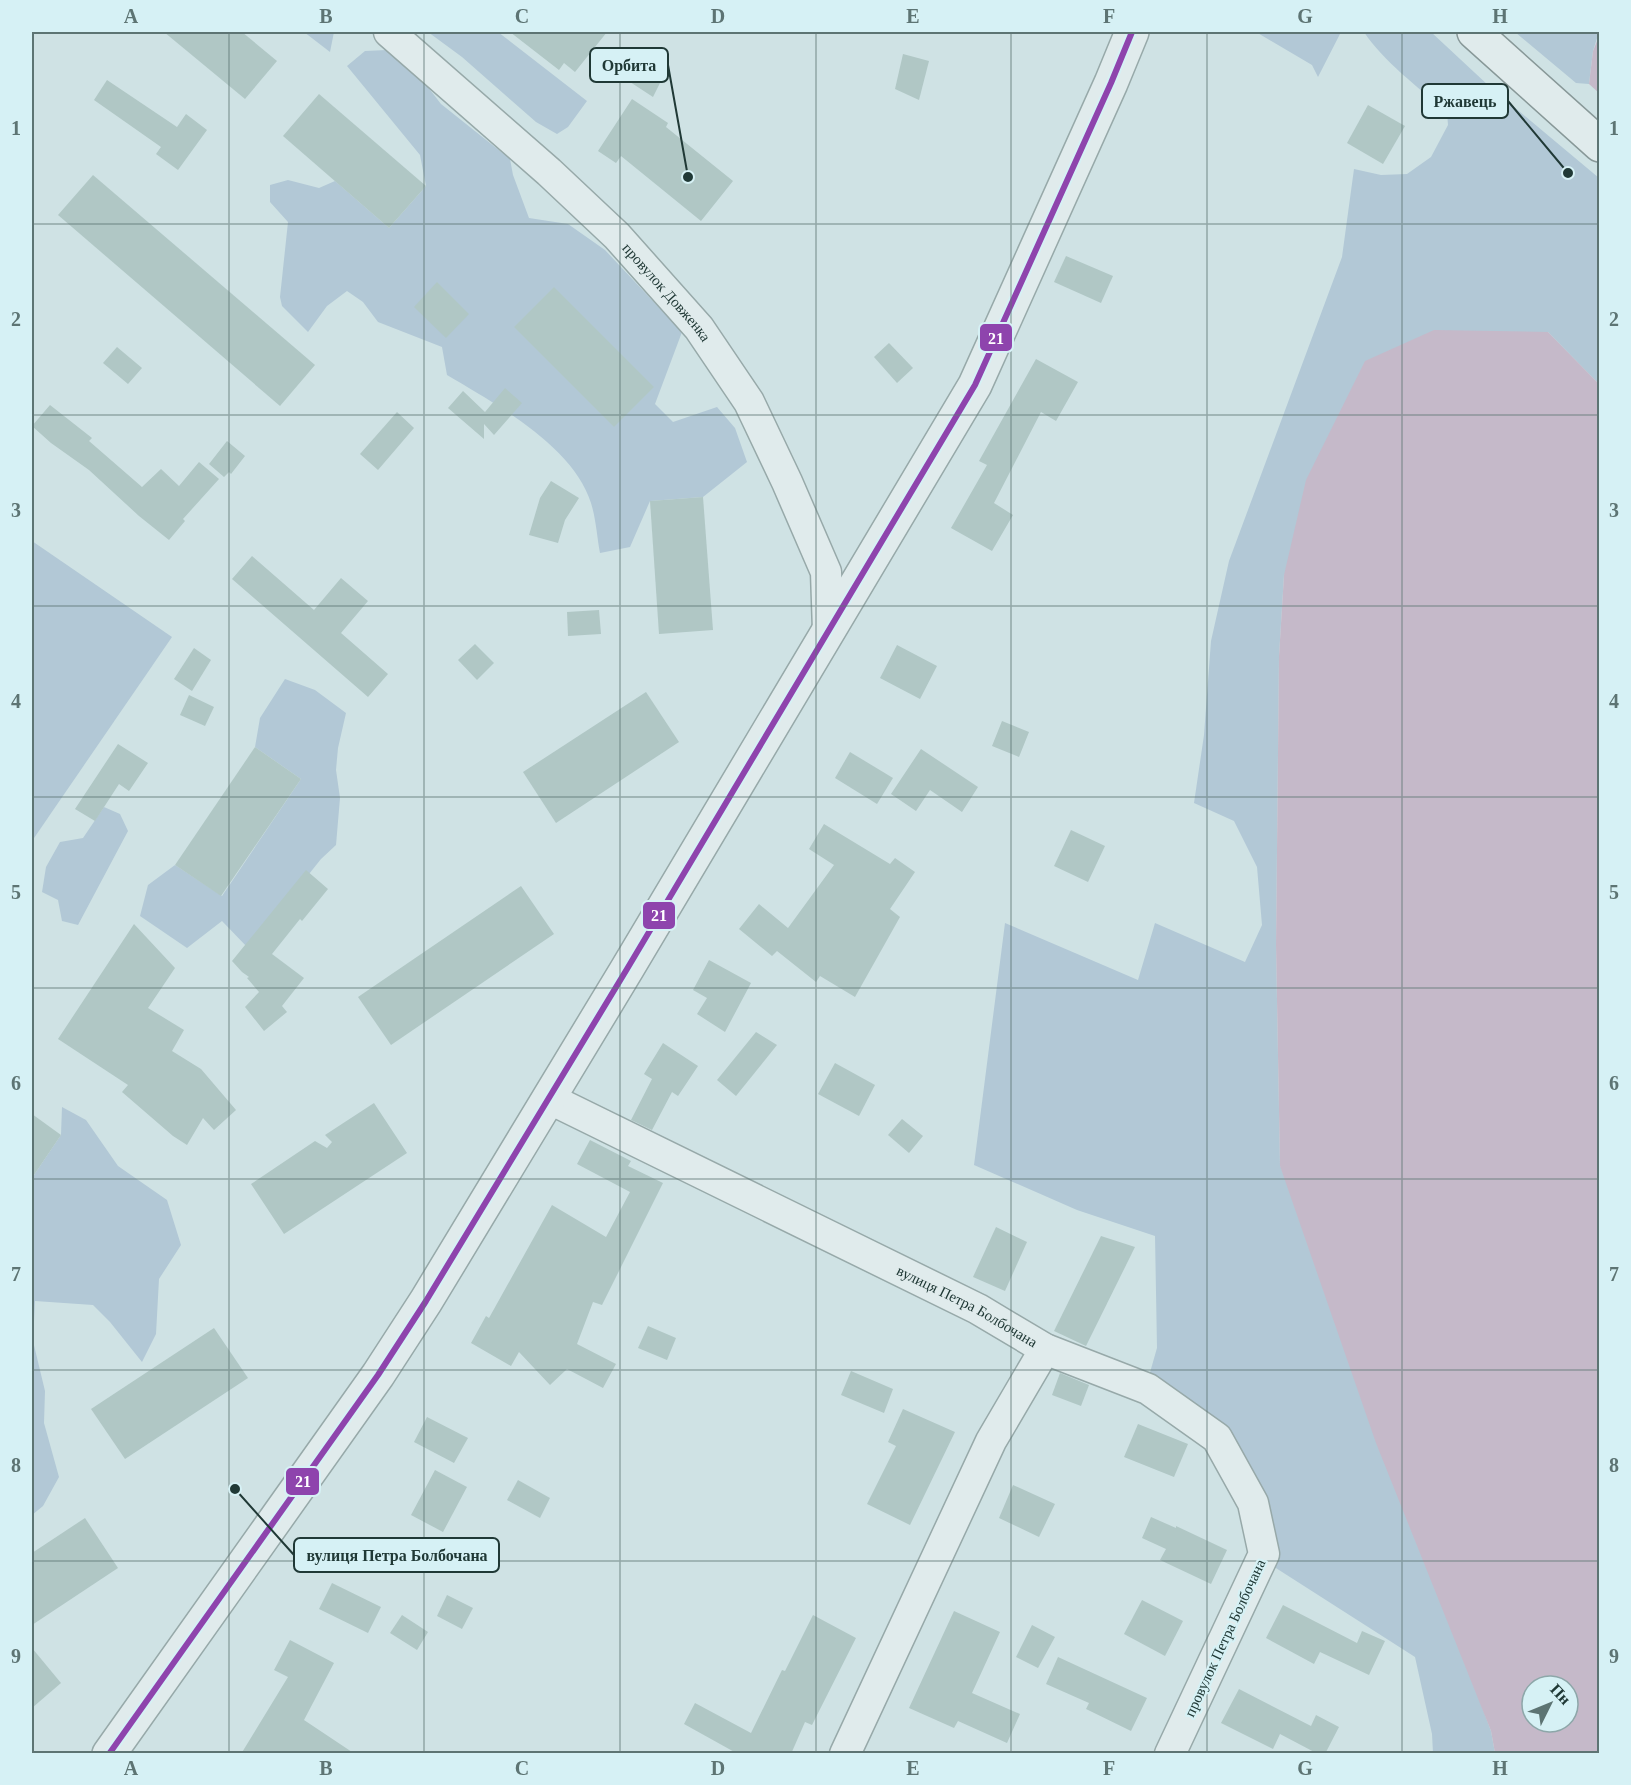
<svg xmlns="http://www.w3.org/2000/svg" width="1631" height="1785" viewBox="0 0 1631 1785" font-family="Georgia,serif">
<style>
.green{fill:#b2c8d6}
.water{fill:#c5b9c9;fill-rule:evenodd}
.building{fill:#b0c7c5}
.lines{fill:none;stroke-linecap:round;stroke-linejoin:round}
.minor-casing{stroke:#97a9a9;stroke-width:33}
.tertiary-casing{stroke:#97a9a9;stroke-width:36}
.secondary-casing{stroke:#889898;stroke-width:36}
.minor{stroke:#e0ebec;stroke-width:30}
.tertiary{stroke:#e0ebec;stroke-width:33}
.secondary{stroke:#e0ebec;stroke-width:33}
.bus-1-casing{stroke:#d6f1f5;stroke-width:10}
.bus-1{stroke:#8e44ad;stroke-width:6}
.grid{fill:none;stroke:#5d7473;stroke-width:1.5;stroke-opacity:0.55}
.labels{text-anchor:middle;stroke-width:4.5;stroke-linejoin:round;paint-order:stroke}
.street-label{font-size:15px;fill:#203936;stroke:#d6f1f5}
.leader{fill:none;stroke:#203936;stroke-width:2}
.callout-dot{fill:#203936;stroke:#d6f1f5;stroke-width:2}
.callout{fill:#d6f1f5;stroke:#203936;stroke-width:2}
.callout-label{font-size:16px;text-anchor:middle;font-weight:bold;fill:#203936}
.line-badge{stroke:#d6f1f5;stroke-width:2}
.badge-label{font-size:16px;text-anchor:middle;font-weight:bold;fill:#fff}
.neatline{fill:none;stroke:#5d7473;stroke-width:2}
.grid-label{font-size:20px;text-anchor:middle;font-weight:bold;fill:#5d7473}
</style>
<rect width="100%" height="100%" fill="#cfe2e4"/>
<g class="green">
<path d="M304 32H334L330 52Z"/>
<path d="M428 32H498L587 101 568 127 557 134 536 122 462 57Z"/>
<path d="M1256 32H1341L1318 77 1312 65Z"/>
<path d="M1364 32H1431L1489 86 1599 178V384L1548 332 1284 575 1279 656 1276 945 1280 1165 1491 1731 1495 1753H1433L1432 1734 1415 1657 1251 1552 1246 1508 1210 1443 1141 1404 1157 1348 1155 1236 1077 1210 974 1165 1005 923 1138 980 1155 923 1245 962 1262 925 1257 867 1234 821 1194 803 1204 735 1211 641 1229 561 1342 257 1354 169 1381 175 1407 174 1431 157 1448 125 1447 112C1419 88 1383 61 1364 32Z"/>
<path d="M1515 32H1599L1593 51 1589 84 1576 83Z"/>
<path d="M387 50 417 73 441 104 510 159 513 175 529 218 568 224 605 250 682 332 655 404 673 422 717 407 735 428 747 462 703 497 650 501 630 547 600 553C597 537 596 519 591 503 573 446 496 404 447 375L442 347 378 322 363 302 347 291 327 306 308 332 282 306 280 297 288 222 270 202V185L288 180 319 188 335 181 389 228 426 186 420 155 347 66 365 51Z"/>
<path d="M32 541 172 637 32 841Z"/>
<path d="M285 679 315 690 346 713 338 748 336 770 340 798 336 845 321 859 249 949 222 921 187 948 140 916 148 885 175 865 222 896 301 779 255 747 260 718Z"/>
<path d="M104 807 120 814 128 831 78 925 62 921 58 900 42 892 46 867 60 842 83 838Z"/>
<path d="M62 1107 86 1120 118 1166 167 1200 181 1245 159 1279 156 1334 142 1362 110 1322 93 1305 35 1301 33 1341 45 1391 44 1423 59 1477 43 1506 32 1515V1178L61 1135Z"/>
</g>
<g class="water">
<path d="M1599 36V93L1589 84 1593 51Z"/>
<path d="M1434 330 1548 332 1599 384V1753H1495L1491 1731 1376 1443 1280 1166 1276 945 1279 656 1284 575 1306 480 1365 361ZM1532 1686H1568V1722H1532Z"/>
</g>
<g class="building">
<path d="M164 32H242L277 61 245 99Z"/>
<path d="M510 32H607L575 72 564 63 559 70Z"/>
<path d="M903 54 929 61 919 100 895 89Z"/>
<path d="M638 62 663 77 653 97 627 80Z"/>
<path d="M107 80 177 127 186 114 207 130 178 170 156 154 161 147 94 100Z"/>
<path d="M319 94 426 186 389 228 283 136Z"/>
<path d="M632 99 668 123 666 127 733 181 701 221 621 156 616 163 598 151Z"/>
<path d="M1368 105 1405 126 1383 164 1347 143Z"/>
<path d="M93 175 315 365 280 406 58 215Z"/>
<path d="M1066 256 1113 276 1101 303 1054 282Z"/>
<path d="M437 282 469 314 446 338 414 307Z"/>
<path d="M554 287 654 387 614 427 514 327Z"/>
<path d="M889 343 913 368 897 383 874 357Z"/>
<path d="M117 347 142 368 128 384 103 363Z"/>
<path d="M1036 359 1078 382 1056 421 1041 412 994 503 1013 515 992 551 951 528 987 465 979 461Z"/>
<path d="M505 388 522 403 494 435 484 424V439L448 408 463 391 485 412Z"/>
<path d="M50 405 92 438 89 441 142 487 161 469 179 486 199 462 219 479 183 519 185 521 169 540 139 516 89 470 51 443 32 426Z"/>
<path d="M397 412 414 428 378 470 360 454Z"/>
<path d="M227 441 245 456 231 474 229 472 224 477 209 464Z"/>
<path d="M551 481 579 498 565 520 558 543 529 535 540 498Z"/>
<path d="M703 497 713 630 659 634 650 501Z"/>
<path d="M252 556 314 610 341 578 368 601 341 633 388 674 368 697 232 579Z"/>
<path d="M599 610 601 634 568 636 567 612Z"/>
<path d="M475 644 494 663 477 680 458 660Z"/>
<path d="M897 645 937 666 920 699 880 678Z"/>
<path d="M194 648 211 660 192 691 174 679Z"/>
<path d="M646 692 679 742 556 823 523 772Z"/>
<path d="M189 695 214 707 205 726 180 715Z"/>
<path d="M1002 721 1029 732 1019 757 992 746Z"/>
<path d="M118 744 148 763 129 791 119 784 95 821 75 809Z"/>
<path d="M255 747 301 779 221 896 175 865Z"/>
<path d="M921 749 978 787 962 812 930 790 916 811 891 794Z"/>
<path d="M850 752 893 778 877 804 835 778Z"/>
<path d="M824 824 890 864 895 858 915 872 890 909 900 917 855 997 820 976 816 982 777 951 772 956 739 929 759 904 788 928 834 865 809 849Z"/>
<path d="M1071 830 1105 846 1088 882 1054 866Z"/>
<path d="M306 870 328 889 302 921 300 919 272 954 304 978 282 1006 287 1012 264 1031 245 1007 259 992 247 978 249 977 242 972 232 961Z"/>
<path d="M521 886 554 934 391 1045 358 997Z"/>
<path d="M134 924 175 968 148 1008 184 1030 172 1051 201 1069 236 1110 214 1130 203 1118 187 1145 173 1136 122 1092 128 1085 58 1039Z"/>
<path d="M709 960 751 983 725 1032 697 1014 707 998 693 990Z"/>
<path d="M756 1032 777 1045 736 1096 717 1080Z"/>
<path d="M663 1043 698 1066 678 1096 672 1092 652 1130 631 1120 652 1079 644 1074Z"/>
<path d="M835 1063 875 1085 859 1116 818 1094Z"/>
<path d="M374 1103 407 1153 284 1234 251 1184 315 1141 327 1148 332 1142 325 1135Z"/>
<path d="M32 1114 61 1135 32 1178Z"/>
<path d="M902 1119 923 1136 909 1153 888 1135Z"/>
<path d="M590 1140 631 1161 628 1166 663 1183 602 1305 593 1302 577 1344 616 1364 603 1388 567 1369 550 1385 519 1352 511 1366 471 1343 486 1316 489 1318 552 1205 606 1237 630 1192 577 1164Z"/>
<path d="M996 1227 1027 1242 1005 1291 973 1277Z"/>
<path d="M1101 1236 1135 1247 1086 1346 1054 1331Z"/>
<path d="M648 1326 676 1338 667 1360 638 1348Z"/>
<path d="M214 1328 248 1378 125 1459 91 1409Z"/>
<path d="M851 1371 893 1389 884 1413 841 1395Z"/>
<path d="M1060 1373 1089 1385 1081 1406 1052 1395Z"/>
<path d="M903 1409 955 1432 910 1525 867 1504 896 1446 888 1442Z"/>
<path d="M427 1417 468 1438 454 1463 414 1442Z"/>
<path d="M1138 1424 1188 1444 1174 1477 1124 1457Z"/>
<path d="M435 1470 467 1487 443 1532 411 1515Z"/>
<path d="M518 1480 550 1498 540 1518 507 1500Z"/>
<path d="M1013 1485 1055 1504 1039 1537 999 1518Z"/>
<path d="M1151 1517 1176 1528V1526L1227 1550 1211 1584 1160 1560 1166 1549 1142 1538Z"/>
<path d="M85 1518 118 1568 32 1625V1553Z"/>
<path d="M332 1583 381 1607 368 1633 319 1609Z"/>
<path d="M447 1595 473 1608 462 1629 437 1616Z"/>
<path d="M1142 1600 1183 1621 1165 1656 1124 1634Z"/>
<path d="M1283 1605 1357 1643 1362 1631 1385 1641 1369 1675 1320 1652 1314 1664 1266 1638Z"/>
<path d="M954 1611 1000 1632 972 1693 1020 1714 1007 1743 958 1721 954 1728 909 1708Z"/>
<path d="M402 1615 428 1632 417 1650 390 1633Z"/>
<path d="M813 1615 856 1638 812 1725 805 1722 791 1754H738L684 1724 695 1703 751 1733 782 1670 785 1671Z"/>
<path d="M1032 1625 1055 1637 1038 1668 1016 1657Z"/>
<path d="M290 1640 334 1663 304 1720 355 1754H241L288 1677 274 1670Z"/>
<path d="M32 1648 61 1683 32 1708Z"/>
<path d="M1058 1657 1147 1698 1131 1731 1086 1709 1089 1703 1046 1684Z"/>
<path d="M1239 1689 1311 1726 1316 1715 1339 1727 1325 1754H1318L1280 1734 1273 1749 1221 1723Z"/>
</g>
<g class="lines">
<defs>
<g id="minor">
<path id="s1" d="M389 32 549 172 617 236 699 328 749 402 787 482 826 572 828 631"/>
<path id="s2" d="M548 1098 978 1309 1045 1349 1148 1389 1217 1438 1253 1503 1264 1554 1170 1754"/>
<path d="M845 1754 991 1441 1045 1349"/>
</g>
<path id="tertiary" d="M109 1754 378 1375 426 1301 627 969 975 385 1111 83 1132 32"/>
<path id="secondary" d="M1474 32 1600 145"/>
</defs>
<use href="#minor" class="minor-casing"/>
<use href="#tertiary" class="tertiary-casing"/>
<use href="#secondary" class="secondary-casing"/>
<use href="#minor" class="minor"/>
<use href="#tertiary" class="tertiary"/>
<use href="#secondary" class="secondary"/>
<defs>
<path id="bus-1" d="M109 1754 378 1375 426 1301 627 969 975 385 1111 83 1132 32"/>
</defs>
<use href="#bus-1" class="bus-1-casing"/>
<use href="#bus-1" class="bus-1"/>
</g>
<path class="grid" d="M229 32V1754M424 32V1754M620 32V1754M816 32V1754M1011 32V1754M1207 32V1754M1402 32V1754M32 224H1600M32 415H1600M32 606H1600M32 797H1600M32 988H1600M32 1179H1600M32 1370H1600M32 1561H1600"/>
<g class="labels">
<g class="street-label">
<text dy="5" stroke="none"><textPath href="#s1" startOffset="381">провулок Довженка</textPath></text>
<text dy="5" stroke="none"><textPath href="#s2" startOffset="468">вулиця Петра Болбочана</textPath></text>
<text transform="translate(1225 1638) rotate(-65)" y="5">провулок Петра Болбочана</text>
</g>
</g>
<path class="leader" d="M688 177L668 65M1568 173L1508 101M235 1489L294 1555"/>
<g class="callout-dot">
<circle cx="688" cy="177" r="6"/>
<circle cx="1568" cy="173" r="6"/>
<circle cx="235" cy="1489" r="6"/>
</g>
<g class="callout">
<rect x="590" y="48" width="78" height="34" rx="6"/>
<rect x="1422" y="84" width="86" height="34" rx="6"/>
<rect x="294" y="1538" width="205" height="34" rx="6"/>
</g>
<g class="callout-label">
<text x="629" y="71">Орбита</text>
<text x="1465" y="107">Ржавець</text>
<text x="397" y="1561">вулиця Петра Болбочана</text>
</g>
<g class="line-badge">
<rect x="979" y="323" width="34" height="29" rx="6" fill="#8e44ad"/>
<rect x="642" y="901" width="34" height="29" rx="6" fill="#8e44ad"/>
<rect x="285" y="1467" width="35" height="29" rx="6" fill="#8e44ad"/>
</g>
<g class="badge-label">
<text x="996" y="344">21</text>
<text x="659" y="921">21</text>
<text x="303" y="1487">21</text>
</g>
<rect width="1631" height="1785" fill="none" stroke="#d6f1f5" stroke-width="66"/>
<g transform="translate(1550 1704) rotate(47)"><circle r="28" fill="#d6f1f5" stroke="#8da7a9" stroke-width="1.5"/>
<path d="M0-4.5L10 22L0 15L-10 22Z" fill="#5d7473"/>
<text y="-9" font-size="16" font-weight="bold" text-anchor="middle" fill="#203936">Пн</text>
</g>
<rect x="33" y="33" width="1565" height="1719" class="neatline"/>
<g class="grid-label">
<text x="131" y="23">A</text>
<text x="326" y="23">B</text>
<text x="522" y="23">C</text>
<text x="718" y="23">D</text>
<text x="913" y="23">E</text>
<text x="1109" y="23">F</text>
<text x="1305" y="23">G</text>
<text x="1500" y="23">H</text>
<text x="16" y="135">1</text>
<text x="1614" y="135">1</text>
<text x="16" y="326">2</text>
<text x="1614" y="326">2</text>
<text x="16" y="517">3</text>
<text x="1614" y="517">3</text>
<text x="16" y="708">4</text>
<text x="1614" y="708">4</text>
<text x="16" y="899">5</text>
<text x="1614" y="899">5</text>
<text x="16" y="1090">6</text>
<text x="1614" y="1090">6</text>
<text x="16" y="1281">7</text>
<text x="1614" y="1281">7</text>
<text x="16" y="1472">8</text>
<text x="1614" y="1472">8</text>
<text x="16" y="1663">9</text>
<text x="1614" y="1663">9</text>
<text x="131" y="1775">A</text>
<text x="326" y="1775">B</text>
<text x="522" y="1775">C</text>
<text x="718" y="1775">D</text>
<text x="913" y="1775">E</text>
<text x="1109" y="1775">F</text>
<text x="1305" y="1775">G</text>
<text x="1500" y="1775">H</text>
</g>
</svg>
